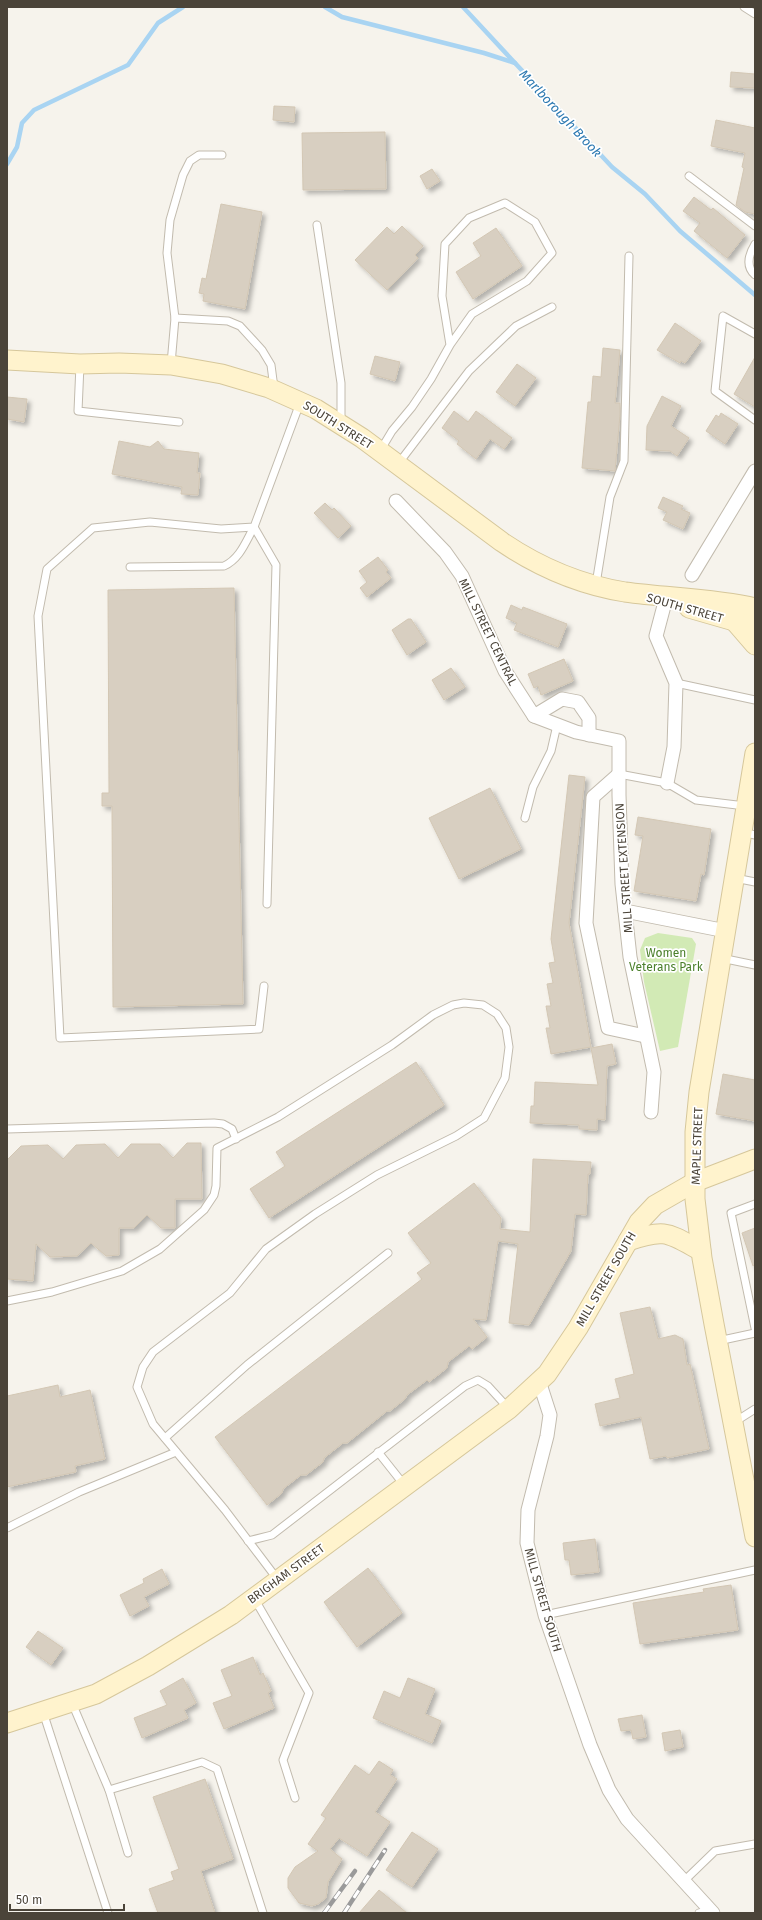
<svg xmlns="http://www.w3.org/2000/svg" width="762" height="1920" viewBox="0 0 762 1920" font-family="'Fira Sans',sans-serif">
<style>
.green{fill:#d2eab5}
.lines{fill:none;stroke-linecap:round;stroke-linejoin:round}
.stream{stroke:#a9d4f2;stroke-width:4.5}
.building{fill:#d8cfc1;stroke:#d3c7b4;filter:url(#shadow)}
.lane-casing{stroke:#c2bbae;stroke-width:9}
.street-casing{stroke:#c2bbae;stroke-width:15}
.secondary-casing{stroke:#d6c79b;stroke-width:21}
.lane{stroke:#fff;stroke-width:7}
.street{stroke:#fff;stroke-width:13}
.secondary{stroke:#fff3cd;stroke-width:19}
.rail-casing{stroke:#9a9a9a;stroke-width:4.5}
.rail{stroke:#fff;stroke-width:3;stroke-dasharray:9;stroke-linecap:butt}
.labels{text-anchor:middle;stroke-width:3.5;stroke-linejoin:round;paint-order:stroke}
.street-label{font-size:12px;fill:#4b4439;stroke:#fff}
.park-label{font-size:12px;fill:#4a7f2a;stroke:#fff}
.water-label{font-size:13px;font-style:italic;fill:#2e7ab2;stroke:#fff}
</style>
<defs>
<filter id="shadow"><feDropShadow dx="3.5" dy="3.5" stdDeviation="2" flood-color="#0004"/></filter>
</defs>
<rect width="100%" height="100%" fill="#f6f3ec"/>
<path class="green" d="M658 933 692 938 696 944 678 1047 660 1051 644 982 640 950 645 938Z"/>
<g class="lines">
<g class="stream">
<path d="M325 7 342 17 484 53 515 63 612 167 645 194 680 231 755 295"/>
<path d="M463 7 515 63"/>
<path d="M7 164 17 147 22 123 34 110 128 65 158 23 183 7"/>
</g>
</g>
<g class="building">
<path d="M731 72 755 74V88L730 87Z"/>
<path d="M274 106 295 107 294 122 273 120Z"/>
<path d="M716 120 755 128V214L745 212 736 205 744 168 742 167 745 153 711 146Z"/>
<path d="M385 132 386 189 303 190 302 133Z"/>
<path d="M432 169 440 181 427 189 420 176Z"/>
<path d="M694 197 711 210 713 208 745 235 727 258 694 231 700 223 683 211Z"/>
<path d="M221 204 262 212 245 309 203 301 204 294 199 293 202 278 206 279Z"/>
<path d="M402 226 423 246 415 255 418 258 387 290 355 260 387 227 394 234Z"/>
<path d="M496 228 522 266 473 299 456 272 481 256 473 243Z"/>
<path d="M675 323 701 341 685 363 681 361 680 363 657 350Z"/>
<path d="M603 348 620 350 615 403H620V415L615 471 582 468 588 402H591L593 376 601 377Z"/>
<path d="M375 356 400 362 395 381 370 374Z"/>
<path d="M755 357V407L734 394Z"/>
<path d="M517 364 536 378 515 406 496 392Z"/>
<path d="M662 396 681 406 671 426 689 438 677 456 670 451 646 450 647 426Z"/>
<path d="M7 397 27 399 24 422 7 419Z"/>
<path d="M454 411 468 422 476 411 512 438 504 449 490 439 476 459 457 444 459 441 442 428Z"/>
<path d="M721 413 738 424 725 444 706 431 716 415 719 417Z"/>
<path d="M119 441 150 447 158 441 164 449 199 453 197 473H200L198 495 181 494 182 487 112 474Z"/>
<path d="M663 497 683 506 681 509 690 513 683 529 663 520 667 512 658 508Z"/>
<path d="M325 503 332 510 334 508 351 526 338 538 314 513Z"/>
<path d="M378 557 388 570 386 572 391 578 367 597 360 588 367 582 359 571Z"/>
<path d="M234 588 243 1004 113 1007 112 806H102V793H109L108 590Z"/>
<path d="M511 605 522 610 523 607 567 624 558 647 514 630 517 623 506 618Z"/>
<path d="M408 619H411L426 642 407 655 392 630Z"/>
<path d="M564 659 573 681 541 695 538 686 534 688 528 674Z"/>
<path d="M451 668 465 687 444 700 432 680Z"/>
<path d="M569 775 585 777 569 923 591 1047 551 1054 546 1028H550L546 1006H551L547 984 553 983 549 963 555 962 551 939Z"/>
<path d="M490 788 521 849 459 879 429 818Z"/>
<path d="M638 817 711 829 704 875 701 874 696 901 634 891 643 836 635 835Z"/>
<path d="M612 1044 616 1064 607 1066 605 1120 597 1119V1130L579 1129V1125L530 1123 531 1106H534L535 1082 598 1085 591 1048Z"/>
<path d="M416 1062 444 1105 269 1218 250 1189 285 1166 276 1152Z"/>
<path d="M723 1074 755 1080V1121L716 1114Z"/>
<path d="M187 1143H201L202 1199H175V1228H161L147 1215 134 1228H119V1255L106 1256 91 1243 77 1256 50 1257 36 1244 33 1281 7 1279V1160L21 1146 48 1145 63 1159 76 1145 105 1144 118 1158 131 1144H160L173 1158Z"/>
<path d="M533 1159 591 1162 590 1174H588L586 1215 575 1214 571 1251 529 1325 509 1323 518 1244 498 1241 486 1320 473 1319 487 1337 472 1349 469 1346 448 1362 447 1368 429 1382 427 1380 407 1395 405 1399 390 1411H387L347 1443H343L324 1458 323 1462 306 1475H301L283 1489 282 1493 267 1505 215 1437 422 1279 417 1273 431 1263 408 1233 474 1183 501 1218 500 1229 530 1232Z"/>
<path d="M755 1228V1265L753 1266 742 1233Z"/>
<path d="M650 1307 658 1339 675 1335 683 1339 687 1365 690 1364 709 1449 667 1458 666 1456 650 1459 641 1417 600 1426 595 1404 620 1398 615 1379 634 1374 620 1313Z"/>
<path d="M58 1385 60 1397 90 1390 105 1459 75 1466 76 1472 7 1487V1396Z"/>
<path d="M595 1539 599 1572 571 1575 569 1560H565L563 1543Z"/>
<path d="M368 1568 402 1613 357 1647 324 1602Z"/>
<path d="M162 1569 169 1584 144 1597 149 1606 130 1616 120 1595 144 1583 143 1579Z"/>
<path d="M731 1585 738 1630 640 1644 633 1603 704 1592 703 1589Z"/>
<path d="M38 1631 63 1648 51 1665 26 1647Z"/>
<path d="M253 1657 260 1675 263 1673 271 1691 268 1693 274 1708 224 1729 213 1703 232 1696 221 1670Z"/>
<path d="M183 1678 196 1703 184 1710 188 1718 142 1738 134 1718 167 1705 160 1691Z"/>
<path d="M408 1678 435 1689 425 1714 441 1721 432 1743 373 1718 384 1691 400 1698Z"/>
<path d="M642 1715 646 1737 633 1739 631 1730 621 1731 618 1719Z"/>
<path d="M680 1730 683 1747 665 1751 662 1733Z"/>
<path d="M379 1761 393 1770 390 1775 397 1779 375 1812 390 1822 367 1856 339 1838 330 1849 342 1859 328 1882 326 1898 318 1904 312 1906 299 1903 288 1888V1878L295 1867 318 1851 308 1844 326 1818 321 1815 355 1765 369 1775Z"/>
<path d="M205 1779 233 1859 201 1871 215 1913H158L149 1889 174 1880 171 1872 179 1869 153 1797Z"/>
<path d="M412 1832 438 1849 412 1887 386 1870Z"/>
<path d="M379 1890 407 1913H359Z"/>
</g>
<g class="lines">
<defs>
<g id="lane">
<path d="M744 7 755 14"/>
<path d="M689 176 755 226"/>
<path d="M317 225 341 383V422"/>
<path d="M755 244C749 254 745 266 755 275"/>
<path d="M175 318 167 253 170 220 183 175 190 161 199 155H222"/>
<path d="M755 334 723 316 715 391 755 420"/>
<path d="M171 364 175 318 228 321 240 326 262 350 271 365 274 388"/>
<path d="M80 365 78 411 179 422"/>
<path d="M380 451 392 431 412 407 431 379 450 345 442 296 445 244 469 218 505 203 535 222 552 253 527 281 472 314 450 345"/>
<path d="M398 464 469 371 516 326 552 307"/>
<path d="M254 527 276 565 267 904"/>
<path d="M130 567 224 566C240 559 246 541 254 527"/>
<path d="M596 584 610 497 624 461 629 256"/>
<path d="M676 683 755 700"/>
<path d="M619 774 667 783 696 800 745 806"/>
<path d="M525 818 533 787 551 751 557 725"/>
<path d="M742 832 755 835"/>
<path d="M735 878 755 882"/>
<path d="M721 958 755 965"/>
<path d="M264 986 259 1029 60 1038 38 616 47 569 93 528 150 522 221 529 254 527 300 403"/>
<path d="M7 1129 214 1123 223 1124 232 1129 236 1139"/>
<path d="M755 1204 731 1213 755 1328"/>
<path d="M7 1301 52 1292 122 1271 160 1249 204 1210 214 1195 216 1186 217 1148 278 1117 392 1045 433 1015 453 1005 464 1003 483 1005 497 1014 506 1028 509 1047 505 1078 484 1118 456 1136 377 1175 315 1214 266 1249 230 1293 153 1352 143 1367 137 1387 153 1424 225 1510 278 1580"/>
<path d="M718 1341 755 1333"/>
<path d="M733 1423 755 1409"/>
<path d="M165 1438 247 1365 388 1253"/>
<path d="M378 1452 405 1486"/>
<path d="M7 1528 79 1492 176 1452"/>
<path d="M248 1541 272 1535 465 1386 478 1380 488 1386 509 1409"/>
<path d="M254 1598 309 1693 283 1760 295 1798"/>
<path d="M545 1615 755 1570"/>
<path d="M72 1703 109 1790 128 1853"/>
<path d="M43 1712 108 1913"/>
<path d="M109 1790 202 1762 217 1769 263 1913"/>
<path d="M684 1881 715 1851 755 1844"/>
<path d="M699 1913 710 1910"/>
</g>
<g id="street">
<path d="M396 501 445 552 462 576 505 671 534 716 576 732 619 741V795L622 884 630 957 654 1072 651 1112"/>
<path d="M692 575 755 471"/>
<path d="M665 602 656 636 676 683 674 747 667 783"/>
<path d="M534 716 562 699 578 702 589 718V735"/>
<path d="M619 774 593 797 586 923 608 1028 645 1036"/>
<path d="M625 911 726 931"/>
<path d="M539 1381 550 1415 547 1436 528 1510 527 1543 545 1615 590 1745 609 1790 627 1819 713 1913"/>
</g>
<g id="secondary">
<path d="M7 360 80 364 119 363 171 365 222 374 269 388 316 409 362 438 502 542C539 567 582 585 625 592 668 598 713 598 755 608"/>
<path d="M689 608 755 627"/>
<path d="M736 623 755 645"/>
<path d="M755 753 699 1092 695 1132V1199L702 1258 714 1324 755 1537"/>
<path d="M628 1241C666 1228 668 1233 701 1251"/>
<path d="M7 1723 96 1694 148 1666 231 1615 509 1409 547 1374 578 1328 639 1222 655 1205 695 1182 755 1159"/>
</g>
</defs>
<use href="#lane" class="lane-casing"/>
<use href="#street" class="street-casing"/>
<use href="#secondary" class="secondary-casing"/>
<use href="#lane" class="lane"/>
<use href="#street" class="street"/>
<use href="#secondary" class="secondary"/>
<defs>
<g id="rail">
<path d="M324 1913 355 1871"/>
<path d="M344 1913 385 1850"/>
</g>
</defs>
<use href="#rail" class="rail-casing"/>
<use href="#rail" class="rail"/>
</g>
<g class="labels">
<g class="street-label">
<text transform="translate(338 425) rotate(32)" y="4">SOUTH STREET</text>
<text transform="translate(685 608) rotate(16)" y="4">SOUTH STREET</text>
<text transform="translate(488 632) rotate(64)" y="4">MILL STREET CENTRAL</text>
<text transform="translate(624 868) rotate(-94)" y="4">MILL STREET EXTENSION</text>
<text transform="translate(697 1146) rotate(-88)" y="4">MAPLE STREET</text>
<text transform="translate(606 1279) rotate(-60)" y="4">MILL STREET SOUTH</text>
<text transform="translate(286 1574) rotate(-36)" y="4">BRIGHAM STREET</text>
<text transform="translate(543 1600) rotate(74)" y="4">MILL STREET SOUTH</text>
</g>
<g class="park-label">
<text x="666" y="957">Women<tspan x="666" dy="14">Veterans Park</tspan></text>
</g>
<g class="water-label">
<text transform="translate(561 113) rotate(47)" y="5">Marlborough Brook</text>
</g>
</g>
<rect width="762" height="1920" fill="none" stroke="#4b4439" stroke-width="16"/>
<path d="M10 1904v6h114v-6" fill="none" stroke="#4b4439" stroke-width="2"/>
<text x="16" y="1904" font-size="12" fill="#4b4439" stroke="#ffffff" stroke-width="3" paint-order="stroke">50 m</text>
</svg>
